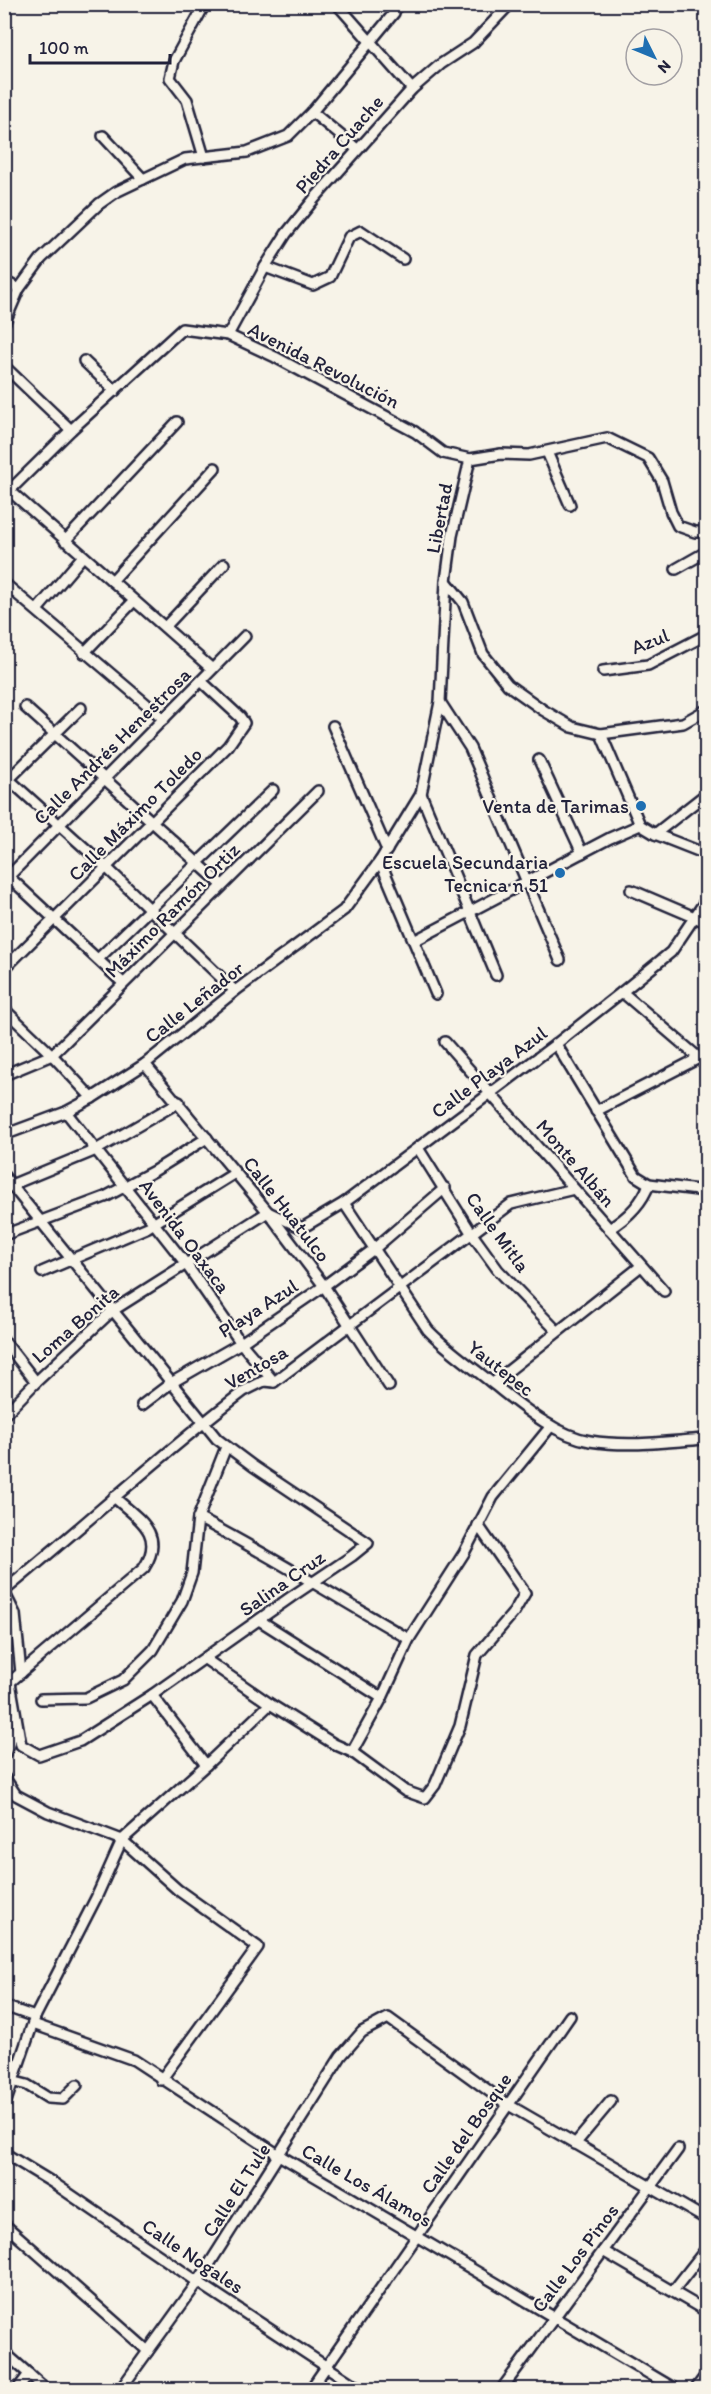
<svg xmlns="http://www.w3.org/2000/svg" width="711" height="2394" viewBox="0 0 711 2394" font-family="Itim,sans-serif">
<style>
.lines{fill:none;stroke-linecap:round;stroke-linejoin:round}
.minor-casing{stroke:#22223b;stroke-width:14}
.minor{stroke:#f7f3e8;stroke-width:9}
.poi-dot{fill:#1f6fb2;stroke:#f7f3e8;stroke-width:2}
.labels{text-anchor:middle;stroke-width:4.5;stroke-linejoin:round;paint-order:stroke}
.street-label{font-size:20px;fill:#22223b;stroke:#f7f3e8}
.poi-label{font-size:20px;fill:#22223b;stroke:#f7f3e8;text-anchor:end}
</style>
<rect width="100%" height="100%" fill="#f7f3e8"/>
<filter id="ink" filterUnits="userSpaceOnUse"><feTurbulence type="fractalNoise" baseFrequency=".0167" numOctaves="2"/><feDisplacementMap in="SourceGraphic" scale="12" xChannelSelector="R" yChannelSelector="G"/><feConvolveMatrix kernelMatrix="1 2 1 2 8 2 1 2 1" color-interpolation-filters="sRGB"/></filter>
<g filter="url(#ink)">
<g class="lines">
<defs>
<g id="minor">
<path d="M337 4 412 89"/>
<path d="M312 112 357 149"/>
<path d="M103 136 143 179"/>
<path d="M204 157 187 100 170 78 174 61 205 4"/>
<path d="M265 267 313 285 330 277 349 237 361 231 403 259"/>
<path d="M4 281 19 289"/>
<path d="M4 324 19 289 41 259 99 204 116 192 185 159 247 152 288 136 312 112 394 13 396 4"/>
<path d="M228 335 265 267 286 234 315 198 412 89 441 64 473 43 510 4"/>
<path d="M84 361 115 391"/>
<path d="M4 366 71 430"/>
<path d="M547 452 570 505"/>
<path d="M10 491 212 669"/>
<path d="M4 496 71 430 182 329 228 335 275 357 415 432 443 453 470 459 501 454 529 455 607 438 648 458 662 481 671 512 678 526 695 532H706"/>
<path d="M65 541 177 422"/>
<path d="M676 569 706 552"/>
<path d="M112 581 215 468"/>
<path d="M446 581 463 602 483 654 508 685 543 710 572 727 601 734 683 723 706 710"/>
<path d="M4 583 164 719"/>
<path d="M37 610 83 556"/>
<path d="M165 627 224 564"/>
<path d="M84 653 134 601"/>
<path d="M603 671 648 665 706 635"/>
<path d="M440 702 470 748 560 960"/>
<path d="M25 707 222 885"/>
<path d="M333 726 387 850"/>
<path d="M601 734 640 825 655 834 706 854"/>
<path d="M539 760 582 853"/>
<path d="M4 775 107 868 235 991"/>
<path d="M4 784 81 708"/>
<path d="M421 794 496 975"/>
<path d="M655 834 706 794"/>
<path d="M380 861 436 994"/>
<path d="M9 877 123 983"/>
<path d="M4 881 245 636"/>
<path d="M631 890 706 922"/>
<path d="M414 941 610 838 640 825"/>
<path d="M98 959 273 790"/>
<path d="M4 969 228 746 244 723 240 717 201 681"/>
<path d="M622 992 706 1064"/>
<path d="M4 1009 52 1055 92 1098"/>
<path d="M445 1042 664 1291"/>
<path d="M556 1044 636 1176 649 1184 706 1191"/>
<path d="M145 1064 268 1212 324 1286 389 1386"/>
<path d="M4 1075 52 1055 318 791"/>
<path d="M596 1111 699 1058"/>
<path d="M66 1112 186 1264 241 1343 274 1382"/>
<path d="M4 1135 66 1112 92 1098 145 1064 235 991 344 910 380 861 421 794 440 702 446 581 452 536 470 459"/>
<path d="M418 1148 472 1234 498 1270 557 1331"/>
<path d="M4 1176 217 1439 253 1466 368 1543 352 1556 291 1597 152 1695 80 1741 39 1755 21 1745 10 1682 4 1678"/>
<path d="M4 1188 96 1150 179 1102"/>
<path d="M344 1203 428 1330C447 1350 470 1365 492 1383 519 1404 554 1435 590 1441 627 1447 667 1442 704 1439L706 1441"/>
<path d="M609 1229C627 1218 642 1204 649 1184"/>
<path d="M4 1235 105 1197 154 1171 207 1138"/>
<path d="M42 1272 148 1227 235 1173"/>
<path d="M4 1341 36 1382"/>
<path d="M493 1383 641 1266"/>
<path d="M142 1405 171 1383 241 1343 324 1286 374 1249 445 1188"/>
<path d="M4 1415 36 1382 112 1311 268 1212 302 1228 344 1203 556 1044 622 992 671 952 706 900"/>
<path d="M198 1518C270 1555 339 1599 409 1639"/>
<path d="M4 1591C85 1525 161 1454 244 1391L264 1381 274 1382 511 1204 574 1189"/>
<path d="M4 1592 15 1614 21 1673"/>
<path d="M259 1620 382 1698"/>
<path d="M205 1659 270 1704 334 1744 352 1752 405 1791 425 1798 435 1785 460 1726 477 1655 514 1612 525 1593 478 1525"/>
<path d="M10 1682 144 1568C166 1533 138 1519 114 1497"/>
<path d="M152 1695 206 1765"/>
<path d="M41 1699 86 1698 123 1680 153 1650 182 1601 192 1573 198 1518 226 1447"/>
<path d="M352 1752 382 1698 409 1639 464 1553 493 1497 551 1426"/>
<path d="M4 1756 17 1725"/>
<path d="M4 1777 16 1795 48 1812 122 1840 178 1890 258 1947 161 2080"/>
<path d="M4 2006 35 2017"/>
<path d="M33 2024 134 2060 279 2155 677 2390"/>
<path d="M4 2079 27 2085 48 2098 63 2099 77 2085"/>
<path d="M4 2107 35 2017 96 1898 122 1840 206 1765 270 1704"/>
<path d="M575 2144 611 2101"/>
<path d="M4 2153 55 2184 198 2282 362 2390"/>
<path d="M4 2224 148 2351"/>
<path d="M603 2251 706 2311"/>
<path d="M673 2291 706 2249"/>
<path d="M4 2352 47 2390"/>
<path d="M17 2390 29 2374"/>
<path d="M120 2390 198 2282 341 2056 362 2032 388 2018 507 2104 706 2219"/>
<path d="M310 2390 570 2016"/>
<path d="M501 2390 678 2149"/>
<path d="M695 2390 706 2375"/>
</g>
</defs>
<use href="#minor" class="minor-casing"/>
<use href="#minor" class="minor"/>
</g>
</g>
<g class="poi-dot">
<circle cx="641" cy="806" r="6"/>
<circle cx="560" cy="873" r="6"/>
</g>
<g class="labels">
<g class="street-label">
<text transform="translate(339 144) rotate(-49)" y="7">Piedra Cuache</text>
<text transform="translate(324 365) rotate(27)" y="7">Avenida Revolución</text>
<text transform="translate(439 518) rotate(-79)" y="7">Libertad</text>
<text transform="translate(650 641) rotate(-21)" y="7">Azul</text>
<text transform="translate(112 746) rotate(-45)" y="7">Calle Andrés Henestrosa</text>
<text transform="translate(135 814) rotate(-45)" y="7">Calle Máximo Toledo</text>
<text transform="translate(172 910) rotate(-45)" y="7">Máximo Ramón Ortiz</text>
<text transform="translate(194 1002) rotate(-38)" y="7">Calle Leñador</text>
<text transform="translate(489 1072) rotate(-37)" y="7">Calle Playa Azul</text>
<text transform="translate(576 1163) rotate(49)" y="7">Monte Albán</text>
<text transform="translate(287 1209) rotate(52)" y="7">Calle Huatulco</text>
<text transform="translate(498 1232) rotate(54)" y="7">Calle Mitla</text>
<text transform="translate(185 1236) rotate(53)" y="7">Avenida Oaxaca</text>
<text transform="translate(258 1308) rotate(-33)" y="7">Playa Azul</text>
<text transform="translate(75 1324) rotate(-41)" y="7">Loma Bonita</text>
<text transform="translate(256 1367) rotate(-30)" y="7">Ventosa</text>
<text transform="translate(501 1368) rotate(38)" y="7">Yautepec</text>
<text transform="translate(282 1583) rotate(-35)" y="7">Salina Cruz</text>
<text transform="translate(466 2133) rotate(-55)" y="7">Calle del Bosque</text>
<text transform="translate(367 2185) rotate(30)" y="7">Calle Los Álamos</text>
<text transform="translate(236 2190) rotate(-57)" y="7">Calle El Tule</text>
<text transform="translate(193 2256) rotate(34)" y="7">Calle Nogales</text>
<text transform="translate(575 2258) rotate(-53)" y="7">Calle Los Pinos</text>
</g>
<g class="poi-label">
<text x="629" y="813">Venta de Tarimas</text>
<text x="548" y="869">Escuela Secundaria<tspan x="548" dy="23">Tecnica n 51</tspan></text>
</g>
</g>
<rect width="711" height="2394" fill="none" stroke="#f7f3e8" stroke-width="24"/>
<rect x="12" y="12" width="687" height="2370" fill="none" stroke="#22223b" stroke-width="2" filter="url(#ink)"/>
<g transform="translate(654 57) rotate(133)"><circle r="28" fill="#f7f3e8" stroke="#a29fa3" stroke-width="1.5"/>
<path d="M0-4.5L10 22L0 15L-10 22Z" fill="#1f6fb2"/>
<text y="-9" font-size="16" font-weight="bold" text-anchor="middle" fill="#22223b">N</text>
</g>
<path d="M30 54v9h140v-9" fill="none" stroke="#22223b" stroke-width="3"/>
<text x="39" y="54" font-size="18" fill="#22223b" stroke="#f7f3e8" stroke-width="4.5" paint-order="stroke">100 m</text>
</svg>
